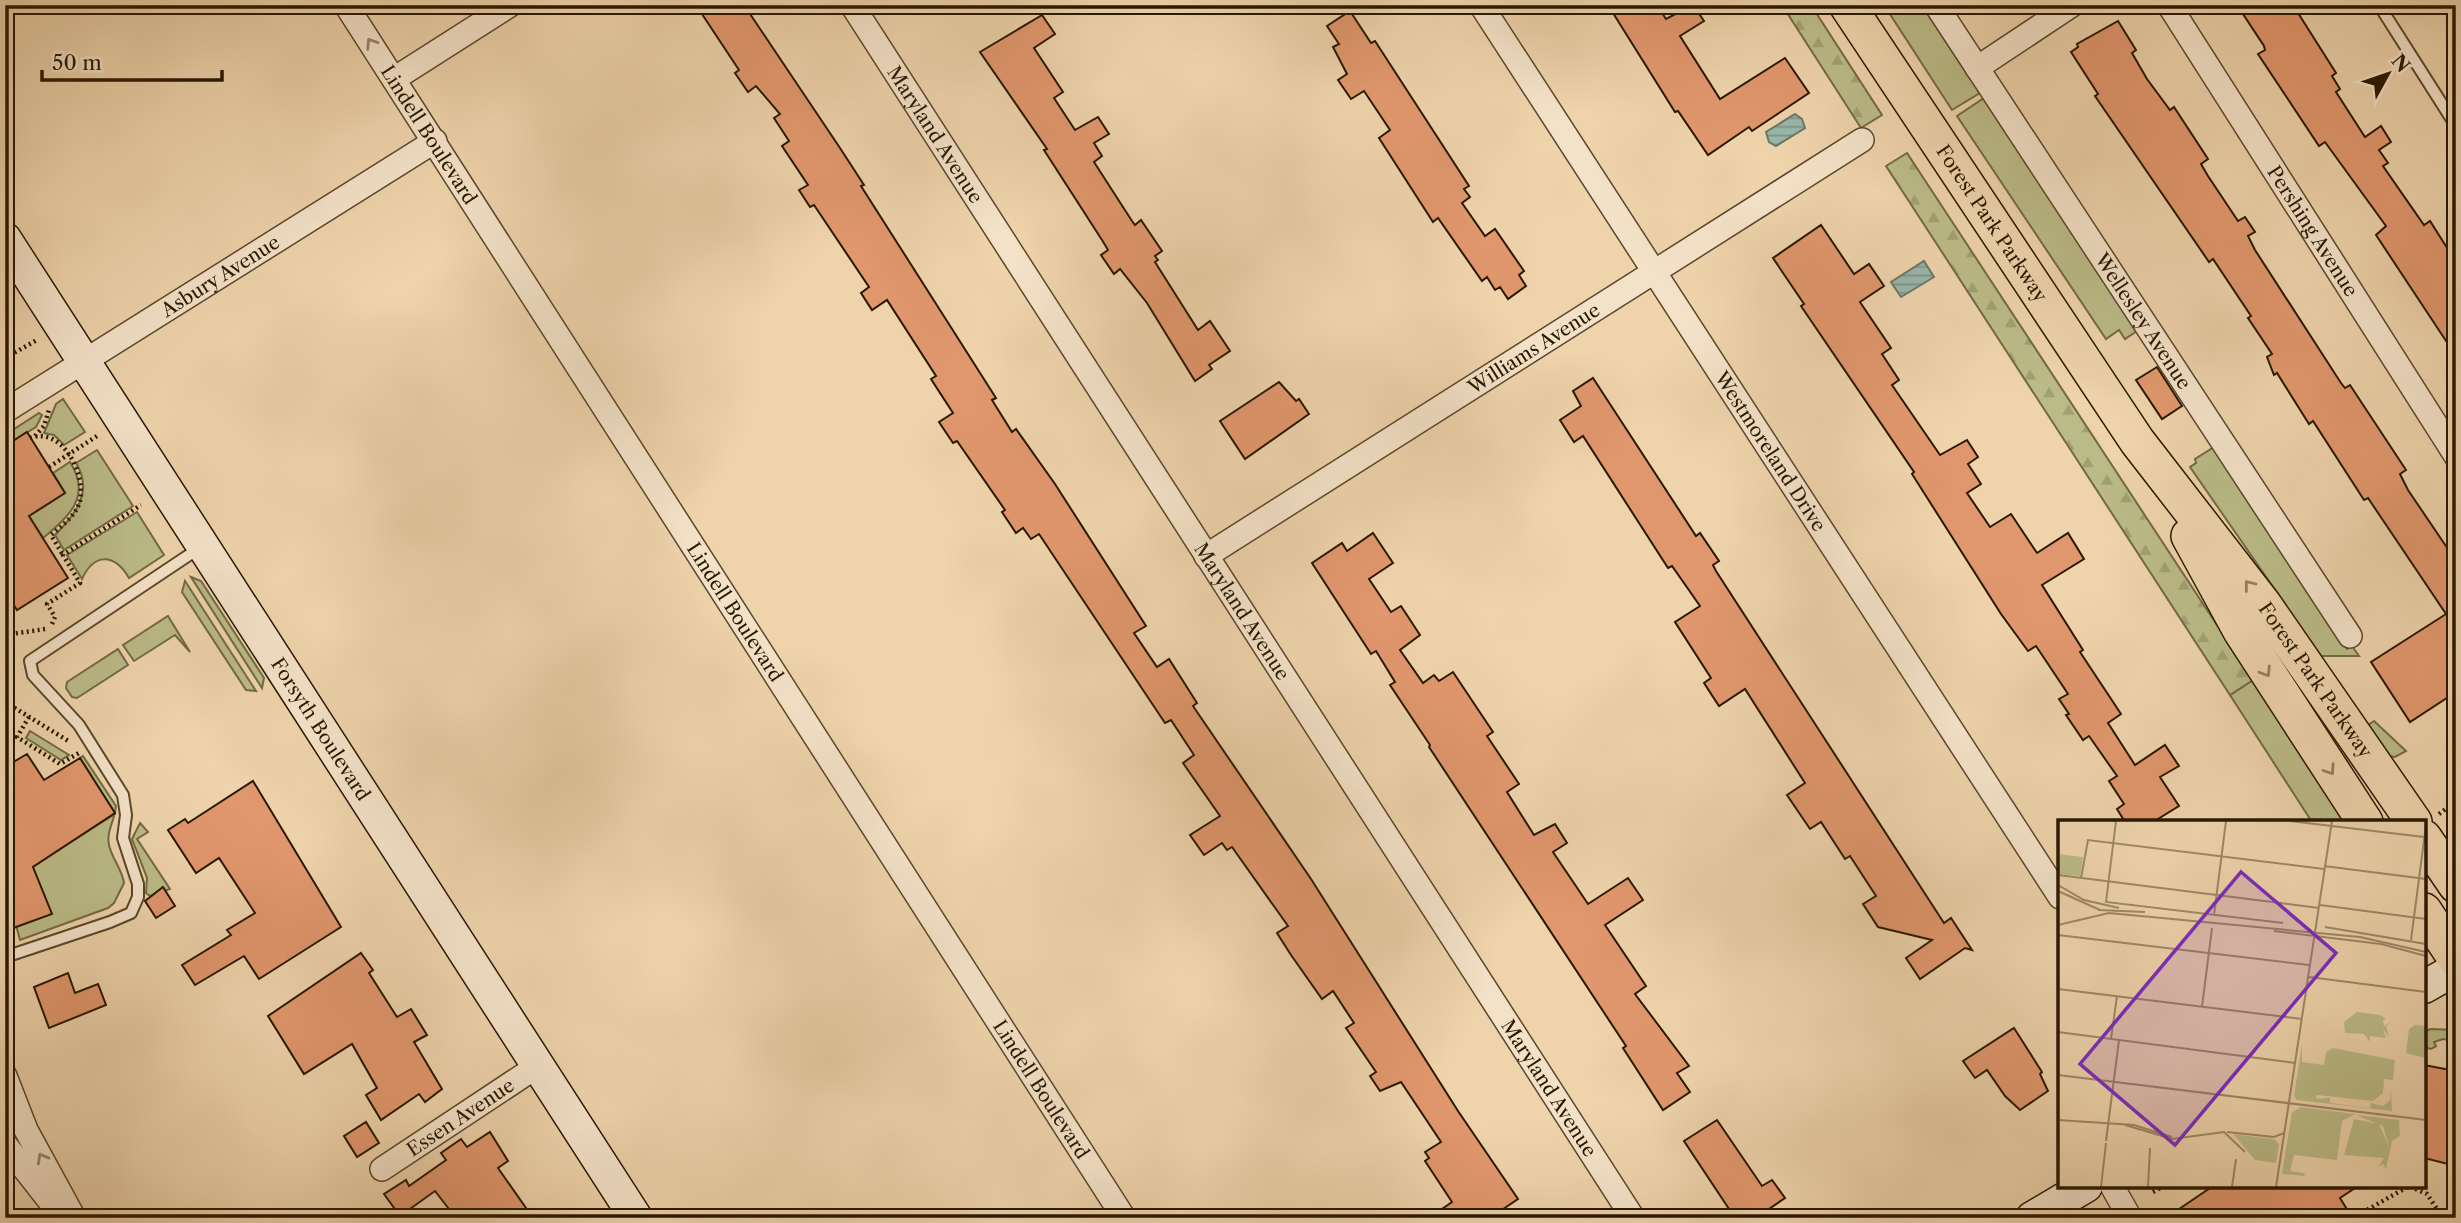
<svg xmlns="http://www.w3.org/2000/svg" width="2461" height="1223" viewBox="0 0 2461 1223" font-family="'Libre Caslon Text',serif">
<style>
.green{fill:#bbbb87;stroke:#726a44;stroke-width:2}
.forest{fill:url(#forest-firs);stroke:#726a44;stroke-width:2}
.water{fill:url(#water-rules);stroke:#6c7767;stroke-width:2}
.building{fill:#e1976d;stroke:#281800;stroke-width:2}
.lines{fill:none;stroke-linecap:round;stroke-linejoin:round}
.service-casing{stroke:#5a472b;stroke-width:14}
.minor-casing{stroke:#5a472b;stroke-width:26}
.secondary-casing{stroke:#281800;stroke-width:35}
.primary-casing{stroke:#281800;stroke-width:38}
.path{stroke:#281800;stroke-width:4.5;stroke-dasharray:2 3.5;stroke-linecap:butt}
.service{stroke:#f4e2c8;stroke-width:10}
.minor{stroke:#f4e2c8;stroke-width:23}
.secondary{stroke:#f4e2c8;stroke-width:32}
.primary{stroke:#eed3ab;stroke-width:35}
.oneway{stroke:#98876e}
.oneway2{stroke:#957f5e}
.labels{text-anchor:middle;stroke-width:7;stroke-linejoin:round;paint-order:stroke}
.street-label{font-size:19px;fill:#281800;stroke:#f4e2c8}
.inset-road{fill:none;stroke:#9f8867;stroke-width:2}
.view{fill:#7b2cbf;fill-opacity:0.15;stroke:#7b2cbf;stroke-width:3.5}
.inset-edge{fill:none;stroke:#281800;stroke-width:3.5}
</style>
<defs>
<pattern id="forest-firs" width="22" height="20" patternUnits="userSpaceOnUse" patternTransform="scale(1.75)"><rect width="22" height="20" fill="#bbbb87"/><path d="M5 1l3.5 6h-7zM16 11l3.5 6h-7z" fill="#a1a073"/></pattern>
<pattern id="water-rules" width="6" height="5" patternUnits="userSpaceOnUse" patternTransform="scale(1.75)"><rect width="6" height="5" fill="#99b7ab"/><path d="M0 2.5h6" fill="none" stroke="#7d9489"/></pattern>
</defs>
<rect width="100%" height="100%" fill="#eed3ab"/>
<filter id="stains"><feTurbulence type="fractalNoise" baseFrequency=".00286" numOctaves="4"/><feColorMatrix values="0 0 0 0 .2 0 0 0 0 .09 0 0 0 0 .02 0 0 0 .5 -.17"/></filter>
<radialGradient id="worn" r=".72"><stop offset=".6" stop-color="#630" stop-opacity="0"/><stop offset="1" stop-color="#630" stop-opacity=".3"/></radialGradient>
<g class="green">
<path d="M1884 5H1922L1980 93 1952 110Z"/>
<path d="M1984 98 2137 331 2125 339 2119 330 2106 339 1957 116Z"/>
<path d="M63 399 85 432 64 445 54 435 44 433 56 404Z"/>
<path d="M39 413 42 415 36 427 5 446V435Z"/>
<path d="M2214 447 2347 649 2352 646 2359 656H2321L2190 467 2196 463 2195 459Z"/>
<path d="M97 450 133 506 64 550 55 535C75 515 94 492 76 463Z"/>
<path d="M70 462C92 496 69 517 43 538L29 516 65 493 53 473Z"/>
<path d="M137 512 164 555 129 578C114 553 94 553 82 579L67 555Z"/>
<path d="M191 577 201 581 264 678 262 688Z"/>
<path d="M185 581 256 691 246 690 182 592Z"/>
<path d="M168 616 190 652 175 635 134 661 123 645Z"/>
<path d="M118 649 128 665 77 698 72 697 66 688 67 682Z"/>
<path d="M2253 680 2348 822H2312L2230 695Z"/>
<path d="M2374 721 2406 751 2395 757 2389 756 2368 725Z"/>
<path d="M30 731 69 755 61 760 26 738Z"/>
<path d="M83 756 116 806C115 820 106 831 109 845 112 859 122 869 124 883L114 903 108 908 20 940 5 884 115 814 80 758Z"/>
<path d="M140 823 148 832 137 839 170 889 150 896 146 893 147 878 132 839Z"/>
<path d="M2430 1029 2456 1030V1041L2443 1039 2434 1042 2436 1046 2431 1049 2424 1047V1033Z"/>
</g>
<g class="forest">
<path d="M1782 5H1811L1882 115 1861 128Z"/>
<path d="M1907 153 2253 680 2230 695 1886 166Z"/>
</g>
<g class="water">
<path d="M1795 114 1802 119 1805 128 1776 146 1769 142 1766 132Z"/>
<path d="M1924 261 1934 277 1901 297 1891 282Z"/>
</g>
<g class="building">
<path d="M696 5H744L840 148 864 185 861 186 996 398 992 400 1012 432 1016 429 1055 484 1146 626 1134 633 1157 667 1169 659 1197 703 1193 706 1311 879 1458 1111 1518 1199 1490 1218H1429L1452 1202 1425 1161 1429 1158 1425 1152 1441 1142 1401 1082 1380 1091 1370 1076 1376 1072 1346 1028 1354 1023 1333 991 1322 999 1291 955 1277 933 1288 926 1232 847 1227 850 1222 843 1204 855 1190 835 1220 816 1183 763 1194 755 1171 720 1165 723 1039 534 1031 539 1023 528 1016 533 1002 512 1005 510 957 441 953 443 939 422 953 413 931 379 936 376 887 300 872 310 861 293 869 287 814 205 810 207 799 190 808 185 782 146 789 141 774 118 780 114 756 86 748 92 735 73 739 70Z"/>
<path d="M1608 5H1657L1666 19 1693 5 1704 21 1680 36 1720 99 1785 58 1809 93 1752 131 1749 127 1708 155 1678 111 1675 112Z"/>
<path d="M2237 5H2293L2336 73 2332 76 2340 89 2336 92 2365 137 2381 126 2391 142 2379 150 2388 163 2383 166 2424 225 2430 221 2456 262V356L2376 235 2386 226 2325 142 2319 146 2258 54 2265 50 2264 46Z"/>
<path d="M1350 11 1371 43 1375 41 1469 186 1464 189 1470 197 1462 203 1485 236 1495 229 1524 271 1519 275 1526 286 1508 299 1500 287 1495 290 1487 277 1482 281 1438 218 1433 222 1379 138 1390 130 1364 91 1351 99 1338 80 1347 74 1333 47 1339 44 1327 26Z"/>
<path d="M1042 15 1055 34 1034 48 1063 92 1054 98 1075 130 1098 117 1109 134 1094 143 1102 156 1094 162 1132 221 1135 225 1141 220 1162 251 1155 256 1158 260 1155 262 1198 330 1210 321 1230 351 1209 365 1212 369 1195 381 1147 303 1120 269 1114 274 1101 255 1108 250 1102 240 1044 150 1047 149 980 52Z"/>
<path d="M2118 21 2136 50 2132 53 2147 79 2170 110 2174 107 2208 159 2201 164 2208 176 2238 221 2245 217 2255 232 2248 236 2255 250 2341 383 2345 388 2350 385 2406 470 2400 474 2408 490 2456 561V692L2410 722 2371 662 2446 614 2368 498 2364 500 2313 421 2309 424 2277 373 2274 375 2267 357 2272 354 2248 318 2251 316 2213 259 2209 262 2095 96 2098 94 2071 52 2078 47 2077 44Z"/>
<path d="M1821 225 1854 274 1869 264 1884 286 1860 302 1891 348 1882 354 1899 380 1892 385 1940 455 1967 440 1978 457 1968 464 1981 484 1967 493 1990 527 2011 514 2037 553 2068 533 2084 559 2042 585 2083 650 2080 652 2121 714 2108 723 2135 765 2165 745 2179 766 2160 777 2179 806 2153 822H2125L2117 809 2124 804 2109 781 2117 776 2089 736 2083 740 2066 715 2069 714 2059 699 2068 694 2036 646 2028 651 2001 614 1912 474 1914 472 1801 306 1804 304 1773 258Z"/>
<path d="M2157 367 2182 406 2162 419 2136 380Z"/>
<path d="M1593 378 1696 536 1700 533 1719 561 1713 565 1716 571 1944 923 1951 918 1972 950 1965 948 1920 979 1906 958 1932 940 1878 927 1863 904 1876 896 1850 856 1845 859 1821 822 1810 829 1787 795 1805 783 1745 689 1719 706 1704 683 1711 678 1675 622 1700 606 1672 566 1668 568 1583 436 1574 442 1560 420 1581 406 1573 391Z"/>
<path d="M1279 382 1296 401 1299 399 1309 414 1245 459 1220 421Z"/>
<path d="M27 432 65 493 29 516 68 578 17 610 5 591V469L14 463 5 446Z"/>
<path d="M1373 533 1393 563 1369 579 1391 612 1401 606 1420 635 1400 650 1423 683 1434 675 1439 681 1453 672 1493 732 1487 736 1519 784 1507 792 1534 835 1555 824 1567 843 1553 852 1588 904 1628 878 1643 900 1605 925 1646 986 1635 994 1689 1066 1677 1073 1690 1092 1663 1110 1623 1048 1626 1046 1429 747 1430 745 1390 685 1395 682 1376 651 1371 654 1312 563 1342 543 1347 551Z"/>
<path d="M27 754 44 780 80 758 115 813 33 867 52 914 5 931V767Z"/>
<path d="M253 781 341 927 259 979 244 956 195 985 182 965 231 935 227 930 255 913 219 858 196 873 168 830 185 819 188 823Z"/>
<path d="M163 887 175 906 156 918 145 901Z"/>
<path d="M361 953 373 970 369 973 397 1017 411 1009 427 1035 414 1042 442 1089 425 1102 419 1094 381 1120 366 1095 377 1088 352 1044 304 1074 268 1016Z"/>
<path d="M68 973 75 993 98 984 106 1005 49 1028 34 987Z"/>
<path d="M2014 1028 2042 1072 2040 1074 2048 1091 2020 1110 2005 1096 1987 1070 1975 1078 1963 1061Z"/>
<path d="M2424 1065 2456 1071V1166L2424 1158Z"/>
<path d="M1717 1120 1762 1186 1772 1180 1785 1198 1769 1209 1775 1218H1735L1684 1141Z"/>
<path d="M366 1122 379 1143 357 1157 344 1136Z"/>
<path d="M490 1132 508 1161 498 1168 533 1218H456L435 1191 400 1216 384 1194 406 1180 409 1186 446 1160 441 1153 461 1139 467 1147Z"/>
<path d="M2213 1186H2358L2340 1198 2348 1211 2337 1218H2166Z"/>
</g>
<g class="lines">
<defs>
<g id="service">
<path d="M2379 5 2456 126"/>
<path d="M5 957 110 922 131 913 138 897V884L123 838 126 815 123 795 79 725 33 675 30 661 201 547"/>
</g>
<g id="minor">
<path id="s1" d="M346 5 1124 1218"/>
<path id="s2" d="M852 5 1633 1218"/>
<path id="s3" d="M1481 5 2060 897"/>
<path id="s4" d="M1936 5 2350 636"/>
<path id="s5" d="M2169 5 2456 456"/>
<path d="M1977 68 2072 5"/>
<path d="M394 79 510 5"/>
<path id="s6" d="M5 411 435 141"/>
<path id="s7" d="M1206 556 1862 140"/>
<path d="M5 1076 26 1130 74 1218"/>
<path d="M5 1144 63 1218"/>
<path id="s8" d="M382 1169 539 1065"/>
<path d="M2112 1186 2130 1218"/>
</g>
<g id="secondary">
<path id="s9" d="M5 239 636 1218"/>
<path d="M2424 987 2456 969"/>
<path d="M2032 1218 2086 1186"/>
</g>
<g id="primary">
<path id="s10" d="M1847 5 2137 441 2264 605 2414 822"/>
<path d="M2189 536 2241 631 2365 822"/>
<path d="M2424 838 2456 885"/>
<path d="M2424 911 2456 959"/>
</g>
</defs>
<use href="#service" class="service-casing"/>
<use href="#minor" class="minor-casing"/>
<use href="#secondary" class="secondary-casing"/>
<use href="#primary" class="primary-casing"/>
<g class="path">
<path d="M5 358 37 340"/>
<path d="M35 436 44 426 49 410"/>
<path d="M30 438C63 426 86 475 80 501 76 516 61 526 51 535L63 555"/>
<path d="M49 467 97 436"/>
<path d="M52 624 55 617 47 604 80 583 63 555 141 505"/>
<path d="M5 635 45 629"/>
<path d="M5 702 70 742"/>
<path d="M29 717 17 737 60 764 79 753"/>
<path d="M2439 814 2447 808"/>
<path d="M2424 1159V1158"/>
<path d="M2153 1192 2164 1186"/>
<path d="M2353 1218 2409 1186 2427 1194 2443 1218"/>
</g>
<use href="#service" class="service"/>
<use href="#minor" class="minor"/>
<use href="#secondary" class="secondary"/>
<use href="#primary" class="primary"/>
</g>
<defs><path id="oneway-chevron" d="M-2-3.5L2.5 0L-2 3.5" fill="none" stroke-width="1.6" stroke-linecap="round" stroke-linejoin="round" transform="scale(1.75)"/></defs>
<g class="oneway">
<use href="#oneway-chevron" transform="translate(371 43) rotate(-123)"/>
<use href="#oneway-chevron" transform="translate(42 1158) rotate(-119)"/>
</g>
<g class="oneway2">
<use href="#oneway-chevron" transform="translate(2249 585) rotate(-128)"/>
<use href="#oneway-chevron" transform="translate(2266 672) rotate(58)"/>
<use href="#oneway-chevron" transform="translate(2330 770) rotate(56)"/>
</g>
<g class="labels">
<g class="street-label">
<text dy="7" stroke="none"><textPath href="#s1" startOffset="154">Lindell Boulevard</textPath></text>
<text dy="7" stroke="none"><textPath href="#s2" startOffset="154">Maryland Avenue</textPath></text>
<text dy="7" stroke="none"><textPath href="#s10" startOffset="262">Forest Park Parkway</textPath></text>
<text dy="7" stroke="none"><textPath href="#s5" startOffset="268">Pershing Avenue</textPath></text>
<text dy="7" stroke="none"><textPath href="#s6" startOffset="254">Asbury Avenue</textPath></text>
<text dy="7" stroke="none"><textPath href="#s4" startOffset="378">Wellesley Avenue</textPath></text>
<text dy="7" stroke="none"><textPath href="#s7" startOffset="388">Williams Avenue</textPath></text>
<text dy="7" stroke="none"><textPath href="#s3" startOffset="532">Westmoreland Drive</textPath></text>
<text dy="7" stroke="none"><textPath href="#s1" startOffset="721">Lindell Boulevard</textPath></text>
<text dy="7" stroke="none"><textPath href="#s2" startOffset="721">Maryland Avenue</textPath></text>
<text dy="7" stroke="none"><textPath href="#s10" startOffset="822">Forest Park Parkway</textPath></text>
<text dy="7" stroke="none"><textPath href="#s9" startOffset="583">Forsyth Boulevard</textPath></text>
<text dy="7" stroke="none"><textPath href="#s2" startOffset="1288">Maryland Avenue</textPath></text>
<text dy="7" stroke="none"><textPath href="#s1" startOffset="1288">Lindell Boulevard</textPath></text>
<text dy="7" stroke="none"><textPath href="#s8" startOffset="94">Essen Avenue</textPath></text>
</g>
</g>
<g transform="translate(2058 820)">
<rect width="368" height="368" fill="#eed3ab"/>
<path d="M0 34 25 37 22 56 0 54ZM299 192 322 195 328 199 325 200 326 206 334 202 328 206 331 217 325 209 328 218 312 216V222L306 214 287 213 286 202ZM357 205 367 206V238L348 233 351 209ZM244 224V242L266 245 268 232 275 228 337 240 335 260 326 259 325 273 315 281 259 275 258 279 272 278V283L312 288 313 283 325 286 332 280 333 271 334 291 239 280 236 276ZM243 287 297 294 284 301 279 340 236 335 232 351 246 353 247 356 224 354 234 292ZM298 295 341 300 342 316 334 321 328 349 325 344 320 347 326 338 286 335 296 299 321 304 331 327 325 306ZM175 314 216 319 221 324 218 343 197 340Z" fill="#bbbb87"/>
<path class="inset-road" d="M58 1 48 82 225 103M232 1 366 17M266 46 368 59M0 55 261 88M23 58 30 20 266 49M0 65 26 80 61 88M0 71 42 90M262 85 368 99M40 90 87 92M51 93 302 117 368 132M156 95 168 1M0 105 51 93M267 107 368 124M216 111 323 124 368 136M0 115 251 145M353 120 368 5M251 157 368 172M0 169 244 199M144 187 154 108M0 212 237 243M53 219 59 176M0 255 368 300M0 300 76 305 114 317M67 305 114 319 166 312 187 332M169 312 216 317 226 313M48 321 61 220M43 367 48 323M90 367 92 328M174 367 178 339M218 367 274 1"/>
<path class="view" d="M183 52 278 133 117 325 22 244Z"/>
<rect width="368" height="368" class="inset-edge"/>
</g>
<rect width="2461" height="1223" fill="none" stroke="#eed3ab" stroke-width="28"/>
<rect x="7" y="7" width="2447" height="1209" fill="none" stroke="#281800" stroke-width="3.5"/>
<rect x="14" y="14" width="2433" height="1195" fill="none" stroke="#281800" stroke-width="2"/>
<g transform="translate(2388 74) rotate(50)" stroke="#f4e2c8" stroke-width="5" paint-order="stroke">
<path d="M0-5L12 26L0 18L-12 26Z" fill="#281800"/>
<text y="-10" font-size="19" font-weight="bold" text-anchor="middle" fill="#281800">N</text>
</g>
<path d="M42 70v10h180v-10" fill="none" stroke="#281800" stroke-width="3.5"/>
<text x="52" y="70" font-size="21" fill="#281800" stroke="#f4e2c8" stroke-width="5" paint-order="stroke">50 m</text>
<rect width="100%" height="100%" filter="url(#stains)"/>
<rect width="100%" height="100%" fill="url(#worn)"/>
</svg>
